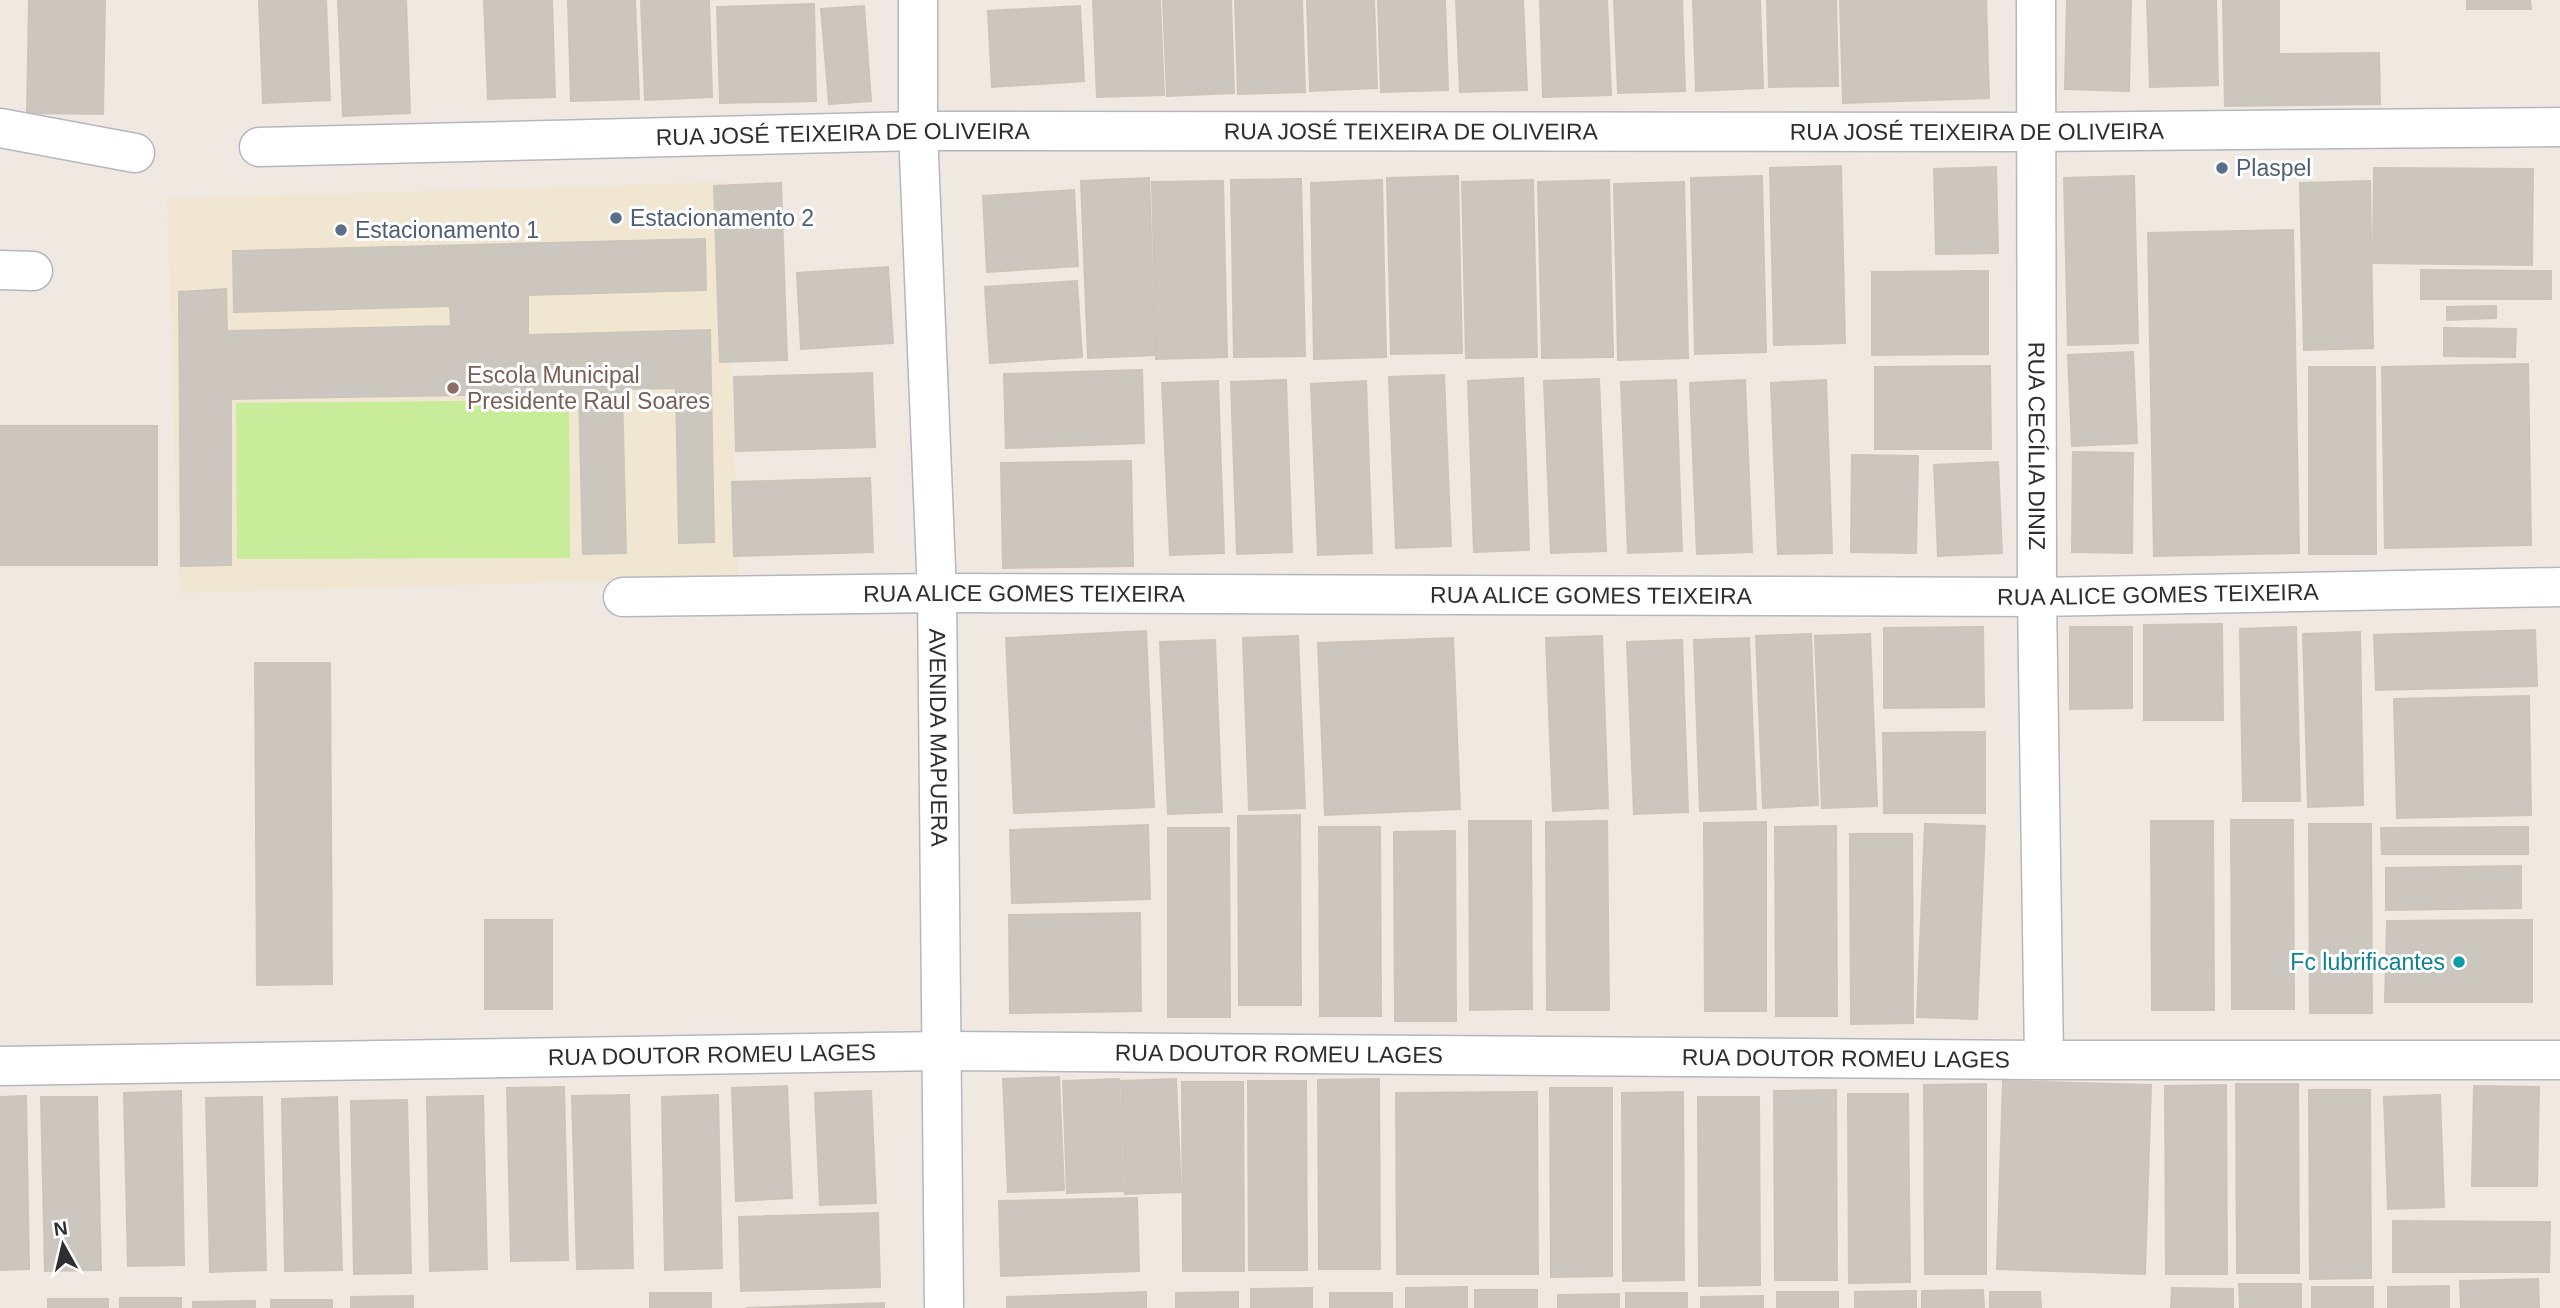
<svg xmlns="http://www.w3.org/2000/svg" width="2560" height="1308" viewBox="0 0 2560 1308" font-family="Arial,sans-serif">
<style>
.education{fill:#f0e6d1}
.pitch{fill:#c9ec9a}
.building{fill:#cbc7bf;stroke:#cbc5ba;stroke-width:2}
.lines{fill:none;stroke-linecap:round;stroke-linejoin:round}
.minor-casing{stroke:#b4b7c1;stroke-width:41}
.minor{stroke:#fff;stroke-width:38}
.service-dot{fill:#5c6f8a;stroke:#fff;stroke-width:2.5}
.education-dot{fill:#8d6e63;stroke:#fff;stroke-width:2.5}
.culture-dot{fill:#0f9aa8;stroke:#fff;stroke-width:2.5}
.labels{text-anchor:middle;stroke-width:6;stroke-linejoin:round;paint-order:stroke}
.street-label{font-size:23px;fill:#2e2e2e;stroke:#fff}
.service-label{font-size:23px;fill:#4e5e75;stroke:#fff;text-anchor:start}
.education-label{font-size:23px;fill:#785e54;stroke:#fff;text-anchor:start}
.culture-label{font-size:23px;fill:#0d838f;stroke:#fff;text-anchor:end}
</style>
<rect width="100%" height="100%" fill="#efe9e1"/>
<path class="education" d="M727 182 738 577 179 593 167 199Z"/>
<path class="pitch" d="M569 400 570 558 237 559 236 403Z"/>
<g class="building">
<path d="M29 0H105L103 114 27 113Z"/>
<path d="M259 0H326L330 100 263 103Z"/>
<path d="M338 0H406L410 113 343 116Z"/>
<path d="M484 0H552L555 97 488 99Z"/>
<path d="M568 0H635L639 99 571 101Z"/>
<path d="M641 0H709L712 97 645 100Z"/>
<path d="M1093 0H1160L1164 95 1097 97Z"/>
<path d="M1163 0H1231L1234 93 1167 96Z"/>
<path d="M1235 0H1302L1305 92 1238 94Z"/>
<path d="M1307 0H1374L1377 88 1310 91Z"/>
<path d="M1378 0H1445L1448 90 1381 92Z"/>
<path d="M1456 0H1523L1527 90 1460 92Z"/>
<path d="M1540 0H1607L1611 95 1543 97Z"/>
<path d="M1614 0H1682L1685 91 1618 93Z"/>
<path d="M1693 0H1760L1763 88 1696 91Z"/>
<path d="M1767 0H1836L1838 86 1769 87Z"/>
<path d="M1840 0H1986L1989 98 1843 103Z"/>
<path d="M2067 0H2131L2129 91 2065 89Z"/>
<path d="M2147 0H2216L2218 85 2150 87Z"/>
<path d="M2223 0H2279V54L2379 53 2380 104 2225 106Z"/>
<path d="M2467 0H2530L2531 9H2467Z"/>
<path d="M814 4 816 101 720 103 717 7Z"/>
<path d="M864 6 871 101 829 104 821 9Z"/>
<path d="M1080 6 1084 81 992 87 988 11Z"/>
<path d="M1841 166 1845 343 1774 345 1770 168Z"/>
<path d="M1996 167 1998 253 1936 254 1934 169Z"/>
<path d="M2374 168 2533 169 2532 265 2373 263Z"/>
<path d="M1458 176 1462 353 1391 354 1387 178Z"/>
<path d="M1762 176 1766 352 1695 354 1691 178Z"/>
<path d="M2134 176 2138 343 2068 345 2064 178Z"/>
<path d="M1149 178 1155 355 1088 358 1081 181Z"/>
<path d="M1301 179 1305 356 1234 357 1231 180Z"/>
<path d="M1382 180 1386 357 1314 359 1311 183Z"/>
<path d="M1533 180 1537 357 1466 358 1462 182Z"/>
<path d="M1609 180 1613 357 1542 358 1538 182Z"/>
<path d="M1223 181 1227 357 1156 359 1152 182Z"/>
<path d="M2370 181 2373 348 2304 350 2300 183Z"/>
<path d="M1684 182 1688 358 1618 360 1614 184Z"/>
<path d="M781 183 787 360 720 362 714 186Z"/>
<path d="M1074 190 1078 266 987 272 983 196Z"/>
<path d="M2293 230 2299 553 2154 556 2148 233Z"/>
<path d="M705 239 706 290 528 295V335L710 330 714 542 679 543 676 388 622 389 626 553 583 554 579 393 231 399V565L181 566 179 292 226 289 227 331 451 326 450 306 234 312 233 251Z"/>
<path d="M888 267 893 343 801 349 797 273Z"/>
<path d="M2421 270 2551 271V299H2421Z"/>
<path d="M1988 271V354L1872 355V272Z"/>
<path d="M1077 281 1082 357 990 363 985 287Z"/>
<path d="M2496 306V318L2447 320V307Z"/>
<path d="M2444 328 2516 329 2515 357 2444 356Z"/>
<path d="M2133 352 2137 443 2072 446 2068 355Z"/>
<path d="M2528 364 2531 545 2385 548 2382 367Z"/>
<path d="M1990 366 1991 449H1875V367Z"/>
<path d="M2309 367H2375L2376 554H2309Z"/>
<path d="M1142 370 1144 443 1006 448 1004 374Z"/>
<path d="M872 373 875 447 736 451 734 377Z"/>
<path d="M1444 375 1451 546 1396 548 1389 377Z"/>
<path d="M1523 378 1529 550 1474 552 1468 381Z"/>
<path d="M1599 379 1606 551 1551 553 1544 381Z"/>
<path d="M1286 380 1292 552 1237 554 1231 382Z"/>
<path d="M1676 380 1682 551 1628 553 1621 382Z"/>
<path d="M1745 380 1752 552 1697 554 1690 383Z"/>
<path d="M1826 380 1832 553 1778 554 1771 383Z"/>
<path d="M1218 381 1224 553 1170 555 1162 383Z"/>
<path d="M1366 381 1372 553 1318 555 1311 384Z"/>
<rect x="0" y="426" width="157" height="139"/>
<path d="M2073 452 2133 453 2132 553 2072 552Z"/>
<path d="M1852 455 1918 456 1916 553 1851 552Z"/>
<path d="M1131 461 1133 566 1003 568 1001 463Z"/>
<path d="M1998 462 2002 553 1938 556 1934 465Z"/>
<path d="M870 478 873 552 734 556 732 482Z"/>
<path d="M2222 624 2223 720H2144V625Z"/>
<path d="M1983 627 1984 707 1884 708V628Z"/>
<path d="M2070 627H2132V708L2070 709Z"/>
<path d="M2296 627 2300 801H2243L2240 629Z"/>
<path d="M2535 630 2537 686 2376 690 2374 635Z"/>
<path d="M1146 631 1154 807 1014 813 1006 638Z"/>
<path d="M2360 632 2363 805 2308 807 2303 634Z"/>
<path d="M1811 634 1818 805 1763 808 1756 636Z"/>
<path d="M1870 634 1877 806 1822 808 1815 636Z"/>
<path d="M1298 636 1305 808 1249 810 1243 638Z"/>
<path d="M1602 636 1608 808 1553 811 1546 638Z"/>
<path d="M1453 638 1460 809 1325 815 1318 643Z"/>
<path d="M1749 638 1756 809 1700 811 1694 640Z"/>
<path d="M1215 640 1222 812 1168 814 1160 642Z"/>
<path d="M1682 640 1688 812 1634 814 1627 642Z"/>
<path d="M255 663H330L332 984 257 985Z"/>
<path d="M2529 696 2531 815 2397 818 2394 699Z"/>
<path d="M1985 732V813H1884L1883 733Z"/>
<path d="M1300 815 1301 1005H1239L1238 816Z"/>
<path d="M2231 820H2293L2294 1009H2232Z"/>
<path d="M1469 821H1531L1532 1009 1470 1010Z"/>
<path d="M1607 821 1609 1010H1547L1546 822Z"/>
<path d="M2151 821H2213L2214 1010H2152Z"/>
<path d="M1766 822V1011H1705L1704 823Z"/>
<path d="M1925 824 1985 826 1977 1019 1917 1017Z"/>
<path d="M2309 824H2371L2372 1013H2310Z"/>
<path d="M1148 825 1150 899 1012 903 1010 830Z"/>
<path d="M1836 826 1837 1016H1776L1775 827Z"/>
<path d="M1319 827H1380L1381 1016H1320Z"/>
<path d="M2528 827V854H2382L2381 828Z"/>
<path d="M1168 828H1229L1230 1017H1168Z"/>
<path d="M1455 831 1456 1021H1395L1394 832Z"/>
<path d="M1850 834H1912L1913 1023 1851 1024Z"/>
<path d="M2521 866V908L2386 910V868Z"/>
<path d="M1140 913 1141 1011 1010 1013 1009 915Z"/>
<rect x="485" y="920" width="67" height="89"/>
<path d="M2532 920V1002H2385L2387 921Z"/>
<path d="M1059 1077 1064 1190 1008 1192 1003 1079Z"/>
<path d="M1119 1079 1123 1191 1067 1193 1063 1081Z"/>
<path d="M1176 1079 1181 1192 1125 1194 1121 1081Z"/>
<path d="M1379 1079 1380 1269H1319L1318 1080Z"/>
<path d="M1248 1081H1306L1307 1270H1249Z"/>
<path d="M2003 1081 2151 1085 2145 1274 1997 1269Z"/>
<path d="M1182 1082H1243L1244 1271H1183Z"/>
<path d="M1986 1084V1274H1925L1924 1085Z"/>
<path d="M2236 1084H2298L2299 1273H2237Z"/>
<path d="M2226 1085 2227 1274H2166L2165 1086Z"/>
<path d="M787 1086 792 1198 736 1201 732 1088Z"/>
<path d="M2474 1086 2539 1087 2537 1186H2472Z"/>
<path d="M564 1087 568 1260 511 1261 507 1088Z"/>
<path d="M1550 1088H1612V1276L1551 1277Z"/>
<path d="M1836 1090 1837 1280H1775L1774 1091Z"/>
<path d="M2309 1090H2370L2371 1278 2310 1279Z"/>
<path d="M181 1091 184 1265 128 1266 124 1093Z"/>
<path d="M871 1091 876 1203 820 1205 815 1093Z"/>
<path d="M1537 1092 1538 1274H1397L1396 1093Z"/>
<path d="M1683 1092 1684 1280 1623 1281 1622 1093Z"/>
<path d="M1848 1094H1908L1910 1282 1849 1283Z"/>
<path d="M629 1095 633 1268 577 1269 572 1096Z"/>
<path d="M718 1095 722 1268 665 1270 662 1097Z"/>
<path d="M2440 1095 2444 1207 2388 1209 2384 1097Z"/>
<path d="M26 1096 29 1269 0 1270V1097Z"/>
<path d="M483 1096 487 1269 430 1271 427 1097Z"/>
<path d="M41 1097H97L101 1270 45 1271Z"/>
<path d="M262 1097 266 1270 210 1272 206 1098Z"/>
<path d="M337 1097 342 1270 285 1271 282 1099Z"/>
<path d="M1698 1097H1759L1760 1285 1699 1286Z"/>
<path d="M407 1100 411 1273 354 1274 351 1101Z"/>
<path d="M1137 1198 1139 1271 1001 1276 999 1201Z"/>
<path d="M878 1213 880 1287 741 1291 739 1217Z"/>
<path d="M2393 1221 2550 1222 2549 1272H2393Z"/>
<path d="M2538 1279 2539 1308H2461L2460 1281Z"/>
<path d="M2239 1284H2301V1308H2240Z"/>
<path d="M2449 1286V1308H2388V1287Z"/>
<path d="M1467 1287V1308H1406V1288Z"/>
<rect x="2312" y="1287" width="61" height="21"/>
<path d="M1312 1288V1308H1251V1289Z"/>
<path d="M2172 1288 2233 1289V1308H2171Z"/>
<rect x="1475" y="1290" width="62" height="18"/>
<path d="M1983 1290 1984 1308H1922V1291Z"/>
<path d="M1916 1291V1308H1855V1292Z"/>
<path d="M1146 1292V1308H1007V1297Z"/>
<path d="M1238 1292V1308H1176V1293Z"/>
<rect x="1777" y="1292" width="61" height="16"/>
<path d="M1990 1292H2040L2041 1308H1990Z"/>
<rect x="650" y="1293" width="61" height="15"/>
<rect x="1330" y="1293" width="62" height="15"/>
<rect x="1626" y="1293" width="61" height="15"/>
<path d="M1619 1294V1308H1558V1295Z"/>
<path d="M413 1296V1308H351V1297Z"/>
<path d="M1763 1296V1308H1701V1297Z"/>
<rect x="120" y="1298" width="61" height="10"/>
<rect x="48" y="1299" width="60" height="9"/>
<rect x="271" y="1300" width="61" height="8"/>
<path d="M255 1301V1308H193V1302Z"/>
<path d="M884 1303V1308H746Z"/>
</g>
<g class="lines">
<defs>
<g id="minor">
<path id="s1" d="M918 0V131L937 593 944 1308"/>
<path id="s2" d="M2036 0 2037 597 2044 1060"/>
<path d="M0 128 135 153"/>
<path id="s3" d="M259 147 918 131 2036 132 2560 127"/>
<path d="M0 270 33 271"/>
<path id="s4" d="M623 597 937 593 2037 597 2560 587"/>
<path id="s5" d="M0 1066 942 1051 2044 1060H2560"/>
</g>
</defs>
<use href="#minor" class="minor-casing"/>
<use href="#minor" class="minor"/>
</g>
<g class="service-dot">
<circle cx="2222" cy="168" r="7"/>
<circle cx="616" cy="218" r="7"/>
<circle cx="341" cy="230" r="7"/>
</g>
<circle class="education-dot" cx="453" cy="388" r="7"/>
<circle class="culture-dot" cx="2459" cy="962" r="7"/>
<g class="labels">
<g class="street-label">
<text dy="8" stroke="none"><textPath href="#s3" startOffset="1152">RUA JOSÉ TEIXEIRA DE OLIVEIRA</textPath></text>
<text dy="8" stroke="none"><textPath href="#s3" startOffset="1718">RUA JOSÉ TEIXEIRA DE OLIVEIRA</textPath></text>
<text dy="8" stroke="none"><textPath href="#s3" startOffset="584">RUA JOSÉ TEIXEIRA DE OLIVEIRA</textPath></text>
<text dy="8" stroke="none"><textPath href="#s2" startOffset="446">RUA CECÍLIA DINIZ</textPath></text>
<text dy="8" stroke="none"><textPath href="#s4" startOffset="401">RUA ALICE GOMES TEIXEIRA</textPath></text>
<text dy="8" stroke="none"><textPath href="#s4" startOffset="1535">RUA ALICE GOMES TEIXEIRA</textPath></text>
<text dy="8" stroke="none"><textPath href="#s4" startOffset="968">RUA ALICE GOMES TEIXEIRA</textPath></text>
<text dy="8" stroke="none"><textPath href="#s1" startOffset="738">AVENIDA MAPUERA</textPath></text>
<text dy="8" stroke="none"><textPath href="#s5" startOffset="1279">RUA DOUTOR ROMEU LAGES</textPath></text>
<text dy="8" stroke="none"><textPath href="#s5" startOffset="712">RUA DOUTOR ROMEU LAGES</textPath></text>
<text dy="8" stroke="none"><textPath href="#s5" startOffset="1846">RUA DOUTOR ROMEU LAGES</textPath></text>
</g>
<g class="service-label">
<text x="2236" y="176">Plaspel</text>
<text x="630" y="226">Estacionamento 2</text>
<text x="355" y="238">Estacionamento 1</text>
</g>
<g class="education-label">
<text x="467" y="383">Escola Municipal<tspan x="467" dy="26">Presidente Raul Soares</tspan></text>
</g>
<g class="culture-label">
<text x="2445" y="970">Fc lubrificantes</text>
</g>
</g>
<g transform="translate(63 1245) rotate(352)" stroke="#ffffff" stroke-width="5" paint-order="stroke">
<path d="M0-5L12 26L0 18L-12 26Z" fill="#2e2e2e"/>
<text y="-10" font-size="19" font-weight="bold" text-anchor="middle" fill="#2e2e2e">N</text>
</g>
</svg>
